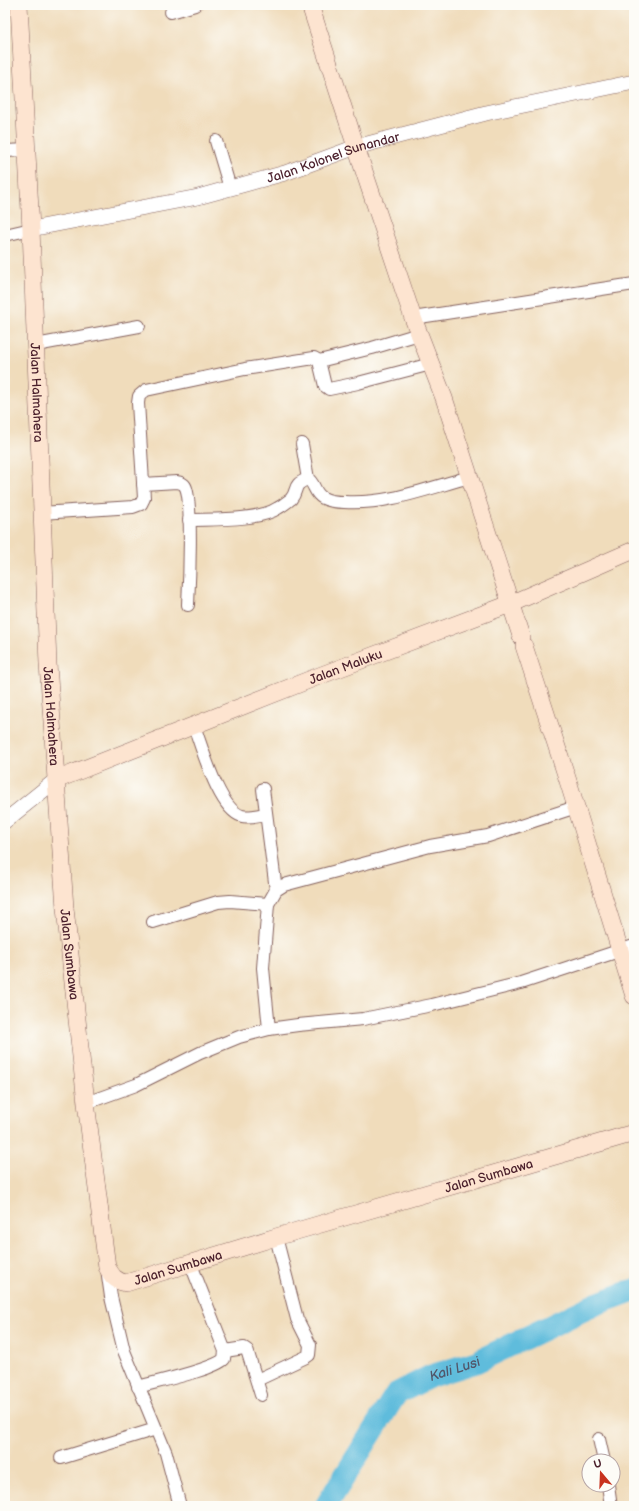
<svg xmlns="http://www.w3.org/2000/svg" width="639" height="1511" viewBox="0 0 639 1511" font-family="'Balsamiq Sans',sans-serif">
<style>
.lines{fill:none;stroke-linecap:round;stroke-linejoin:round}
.river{stroke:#5ebcdc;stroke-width:23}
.minor-casing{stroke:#84615d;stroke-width:14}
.tertiary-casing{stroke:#84615d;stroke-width:16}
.secondary-casing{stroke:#84615d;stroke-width:18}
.minor{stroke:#fff;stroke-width:12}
.tertiary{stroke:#fff;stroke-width:15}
.secondary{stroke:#fde4d0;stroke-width:17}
.labels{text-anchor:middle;stroke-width:3.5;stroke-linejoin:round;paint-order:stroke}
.street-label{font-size:13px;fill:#4a1f2b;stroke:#fdfcf7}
.water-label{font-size:14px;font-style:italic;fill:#515669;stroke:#fdfcf7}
</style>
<rect width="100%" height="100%" fill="#fdfcf7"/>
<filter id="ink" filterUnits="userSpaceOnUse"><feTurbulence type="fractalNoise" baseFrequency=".025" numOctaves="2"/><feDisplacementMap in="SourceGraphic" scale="8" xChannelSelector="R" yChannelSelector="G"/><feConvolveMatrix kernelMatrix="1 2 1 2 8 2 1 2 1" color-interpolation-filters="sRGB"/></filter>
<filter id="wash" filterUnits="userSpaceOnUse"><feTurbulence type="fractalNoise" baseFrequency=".012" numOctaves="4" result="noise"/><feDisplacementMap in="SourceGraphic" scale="16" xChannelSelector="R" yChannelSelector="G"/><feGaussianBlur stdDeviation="0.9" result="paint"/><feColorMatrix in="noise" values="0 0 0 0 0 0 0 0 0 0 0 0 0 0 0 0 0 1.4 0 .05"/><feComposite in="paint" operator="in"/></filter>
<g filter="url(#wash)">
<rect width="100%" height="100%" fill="#f0dcbb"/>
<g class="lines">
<path class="river" id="s1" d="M326 1506 396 1394 431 1376 476 1362 596 1304 634 1290"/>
</g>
</g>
<g filter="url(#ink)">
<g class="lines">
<defs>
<g id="minor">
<path d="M171 12 195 5"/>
<path d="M216 141 230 188"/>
<path d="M5 151 28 150"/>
<path d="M5 235 31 229"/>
<path d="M413 318 634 284"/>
<path d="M36 345 139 326"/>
<path d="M319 361 372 348 419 334"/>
<path d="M302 444 308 479C315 483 314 494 323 498 329 501 337 502 344 502 387 505 428 488 470 477"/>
<path d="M143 484 177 482C181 483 183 483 185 486 193 498 189 587 188 605"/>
<path d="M41 513 133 507 141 504 144 498 138 403 139 396 146 390 245 369 314 358 319 361 325 386 329 389 358 383 431 364"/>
<path d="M189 520C212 519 259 521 278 508 282 506 287 502 291 499 299 490 291 485 308 479"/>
<path d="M194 726C202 747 219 810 242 816 249 818 259 815 266 814"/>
<path d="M263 789 276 890"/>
<path d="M153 922 218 902 230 901 268 904"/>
<path d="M269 1029 263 968 268 904 276 890 284 885 430 846 488 836 576 807"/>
<path d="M86 1103 136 1085 200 1053 239 1037 269 1029 298 1025 363 1019 432 1005 521 983 634 946"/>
<path d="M107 1269 111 1297 124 1351 166 1453 180 1506"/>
<path d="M225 1351 244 1348 247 1350 261 1395"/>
<path d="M257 1380 306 1357 309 1355 310 1345 297 1319 276 1237"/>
<path d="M138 1387C155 1382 213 1370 224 1359L225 1351 190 1262"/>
<path d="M599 1439 604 1461"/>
<path d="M61 1458 156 1429"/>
<path d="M608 1485 611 1506"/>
</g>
<g id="tertiary">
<path id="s2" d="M31 229 198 197 285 173 356 147 486 113 634 82"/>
<path d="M5 821 56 780"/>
</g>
<g id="secondary">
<path id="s3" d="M19 5 31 229 48 664 65 908 86 1103 107 1267C112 1276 115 1281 126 1283L276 1237 634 1133"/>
<path d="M310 5 356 147 413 318 444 398 521 636"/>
<path d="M524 646 569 784 634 996"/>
<path id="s4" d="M56 780 319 676 510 604 634 550"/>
</g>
</defs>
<use href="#minor" class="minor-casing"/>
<use href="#tertiary" class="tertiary-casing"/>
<use href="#secondary" class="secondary-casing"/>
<use href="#minor" class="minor"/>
<use href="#tertiary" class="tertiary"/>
<use href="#secondary" class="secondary"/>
</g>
</g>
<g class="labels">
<g class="street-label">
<text dy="5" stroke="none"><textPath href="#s2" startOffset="311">Jalan Kolonel Sunandar</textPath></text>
<text dy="5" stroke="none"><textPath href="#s3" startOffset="388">Jalan Halmahera</textPath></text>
<text dy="5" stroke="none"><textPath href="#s4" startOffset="311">Jalan Maluku</textPath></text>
<text dy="5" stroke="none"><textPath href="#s3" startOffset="712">Jalan Halmahera</textPath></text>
<text dy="5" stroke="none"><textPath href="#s3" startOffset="951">Jalan Sumbawa</textPath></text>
<text dy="5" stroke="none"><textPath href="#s3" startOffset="1670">Jalan Sumbawa</textPath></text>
<text dy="5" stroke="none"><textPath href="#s3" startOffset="1346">Jalan Sumbawa</textPath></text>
</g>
<g class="water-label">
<text dy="5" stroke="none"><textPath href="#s1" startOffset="196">Kali Lusi</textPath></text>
</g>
</g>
<rect width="639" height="1511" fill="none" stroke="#fdfcf7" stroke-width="20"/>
<g transform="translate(601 1473) rotate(341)"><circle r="19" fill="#fdfcf7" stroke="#b5a4a5"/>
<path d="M0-3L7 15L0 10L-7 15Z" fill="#c8321e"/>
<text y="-6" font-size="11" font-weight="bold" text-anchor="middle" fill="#4a1f2b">U</text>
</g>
</svg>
